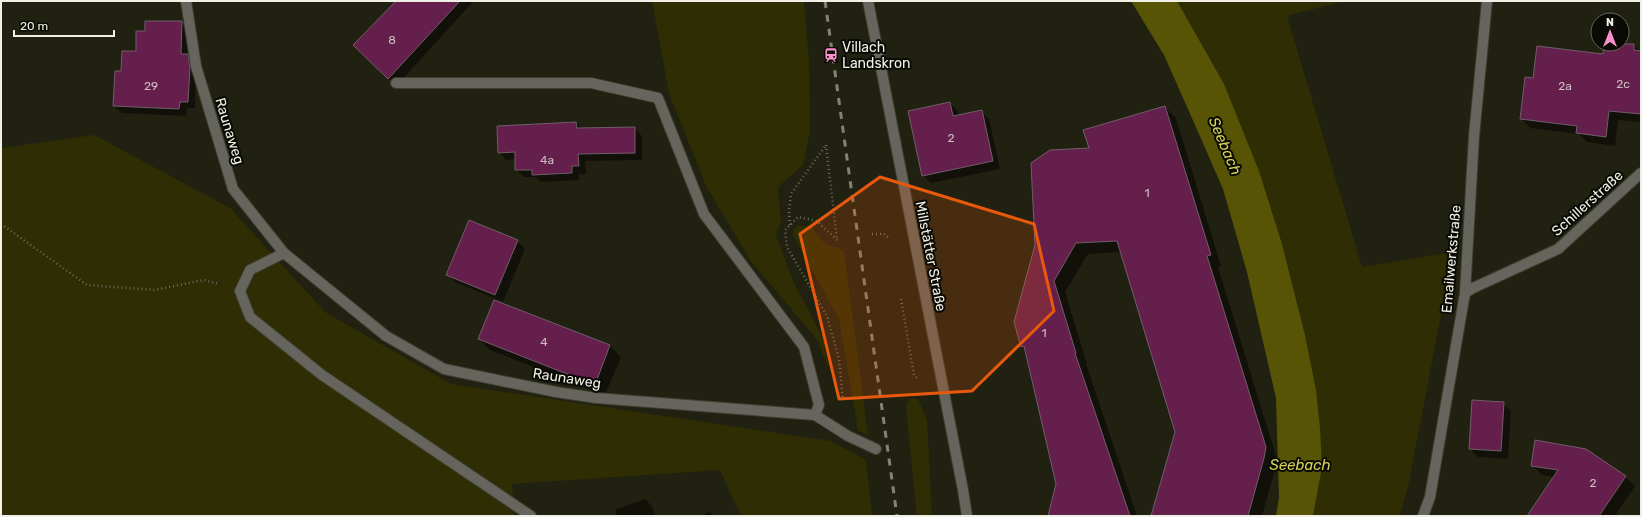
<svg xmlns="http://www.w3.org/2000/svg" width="1642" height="517" viewBox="0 0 1642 517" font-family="Rubik,sans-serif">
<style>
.green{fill:#2f2d03}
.water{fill:#585406}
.shadow{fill:#0007;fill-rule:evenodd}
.building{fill:#651f4c;stroke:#705e68}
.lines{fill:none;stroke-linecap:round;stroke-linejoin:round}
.service-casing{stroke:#3e3e30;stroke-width:12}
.minor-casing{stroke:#3e3e30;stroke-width:12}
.tertiary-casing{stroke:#3e3e30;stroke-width:12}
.path{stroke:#6b6b5e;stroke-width:2.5;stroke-dasharray:1 3;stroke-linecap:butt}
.service{stroke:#65655d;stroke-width:10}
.minor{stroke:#65655d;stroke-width:10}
.tertiary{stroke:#65655d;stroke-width:10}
.rail{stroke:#828275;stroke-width:3;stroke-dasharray:7 7;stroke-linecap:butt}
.marked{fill:#e8590c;fill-opacity:0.2;stroke:#e8590c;stroke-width:3;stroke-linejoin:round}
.labels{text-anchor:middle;stroke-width:4;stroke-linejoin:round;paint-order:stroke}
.number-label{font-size:12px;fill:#cdbcc0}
.poi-label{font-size:14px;fill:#f0f0e6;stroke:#0a0a05;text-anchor:start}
.street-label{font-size:14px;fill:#f0f0e6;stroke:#0a0a05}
.water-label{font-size:15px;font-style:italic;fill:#d5d055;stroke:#0a0a05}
</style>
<rect width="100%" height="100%" fill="#212112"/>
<g class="green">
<path d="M652 1H804L809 61 810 132 803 165 778 187 781 221 776 235 793 281 823 338 828 368 818 341 751 261 707 188 669 93Z"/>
<path d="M1177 1H1344L1287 16 1362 267 1453 252 1409 482 1400 516H1313L1322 467 1316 390 1305 335 1282 244 1224 84Z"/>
<path d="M94 135 230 208 325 312 451 384 831 441 866 460 872 516H741L720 470 512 484 514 516H1V148Z"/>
<path d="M798 225 811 227 825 244 844 250 868 435 858 430 839 319 793 235 794 229Z"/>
<path d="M910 398 918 399 927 420 932 516H917L906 407Z"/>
</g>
<path class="water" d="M1131 1H1177L1224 84 1259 171 1282 244 1305 335 1316 390 1320 428 1322 467 1313 516H1276L1279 498 1276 398 1247 272 1223 189 1199 134 1164 55Z"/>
<g class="shadow">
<path d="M414 1H470L472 3 396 86 354 45Z"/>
<path d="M181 22 188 30V56L194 62 196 75 195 108H187L186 116 122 113 114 106 122 72 137 52 146 32Z"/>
<path d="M1605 44 1634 46 1641 52V122L1618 120 1615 146 1587 142 1579 134 1530 128 1521 118 1534 80 1603 55Z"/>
<path d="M950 103 958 111 959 115 981 111 989 119 1000 169 931 183 923 175Z"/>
<path d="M1165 107 1176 118 1221 266 1218 267 1277 459 1275 470 1262 516H1152L1176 432 1121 252 1088 254 1065 292 1087 364H1086L1137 516H1049L1057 484 1027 351 1022 347 1090 149Z"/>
<path d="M576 123 583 129 634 128 642 136V160L585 161 586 174H579V180L541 182 536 177H524L516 170V159L506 160 499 152ZM505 151H519L520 153H505Z"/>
<path d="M517 241 525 249 503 302 455 282 447 274Z"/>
<path d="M494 301 610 346 621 357 605 395 490 350 479 339Z"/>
<path d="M1503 403 1511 411 1508 459 1478 457 1470 449Z"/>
<path d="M1532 465 1625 476 1635 486 1615 516H1528L1554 477 1542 475Z"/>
<path d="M645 499 652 506 656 516H617L615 510Z"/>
<path d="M710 512 714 516H698Z"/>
</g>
<g class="building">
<path d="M396 1H460L388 79 353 45Z"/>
<path d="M145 21H182L181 54H188L190 68 188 102H180L179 109 113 106 115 71H121L122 51H136V31H145Z"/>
<path d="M1604 44H1634V50L1641 51V114L1609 111 1606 137 1576 133 1577 126 1520 119 1525 77 1533 78 1537 46 1603 54Z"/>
<path d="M950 102 953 116 982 110 993 161 922 176 908 111Z"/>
<path d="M1165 106 1211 255 1207 256 1266 447 1264 458 1248 516H1151L1175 432 1117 241 1076 243 1054 281 1076 353H1075L1130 516H1048L1056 484 1024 346 1021 347 1014 322 1035 245 1031 163 1050 150 1089 148 1083 130Z"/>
<path d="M576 122 577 128 635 127V153L578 154 579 166H572V173L532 175V170H515V152L498 153 497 126Z"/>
<path d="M469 220 518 240 495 295 446 275Z"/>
<path d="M494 300 610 345 595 385 478 339Z"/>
<path d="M1472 400 1504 402 1501 451 1469 449Z"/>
<path d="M1535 440 1586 449 1626 476 1599 516H1527L1558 470 1531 466Z"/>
</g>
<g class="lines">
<defs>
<path id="service" d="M396 83H591L658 98 704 214 804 347 819 405 815 415"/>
<g id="minor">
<path d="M186 1 196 66 233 189 284 253 386 336 444 369 556 392 596 398 815 415 848 436 876 449"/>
<path d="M284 253 250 270 240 291 250 317 322 375 531 516"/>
<path d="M1465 293 1473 288 1558 249 1641 173"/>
<path d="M1423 516 1430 497 1465 293 1474 136 1487 1"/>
</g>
<path id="tertiary" d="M868 1 963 490 967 516"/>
</defs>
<use href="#service" class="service-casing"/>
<use href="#minor" class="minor-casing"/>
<use href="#tertiary" class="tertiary-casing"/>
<g class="path">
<path d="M826 145 837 240"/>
<path d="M1 224 87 285 155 290 204 280 219 284"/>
<path d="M790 225 789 210 791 194 826 145"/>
<path d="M872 234H884L890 239"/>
<path d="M837 240 817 221 798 217 785 230 787 247 827 316 839 359 843 400"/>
<path d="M901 299 914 375 918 379"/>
</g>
<use href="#service" class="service"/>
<use href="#minor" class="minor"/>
<use href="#tertiary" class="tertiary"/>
<path class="rail" d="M825 1 897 516"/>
</g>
<path class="marked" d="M880 177 1034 224 1054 311 972 391 839 399 800 234Z"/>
<defs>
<symbol id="station-bare" viewBox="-9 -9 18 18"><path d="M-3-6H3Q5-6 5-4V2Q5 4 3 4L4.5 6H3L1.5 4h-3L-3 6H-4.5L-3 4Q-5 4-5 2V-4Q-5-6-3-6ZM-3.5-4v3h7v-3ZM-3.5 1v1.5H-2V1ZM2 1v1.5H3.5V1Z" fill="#f790cd" stroke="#0a0a05" stroke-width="2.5" paint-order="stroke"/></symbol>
</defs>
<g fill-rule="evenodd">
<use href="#station-bare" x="821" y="45" width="20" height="20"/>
</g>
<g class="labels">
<g class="number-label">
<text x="392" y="44">8</text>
<text x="1623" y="88">2c</text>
<text x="151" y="90">29</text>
<text x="1565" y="90">2a</text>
<text x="951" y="142">2</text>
<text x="547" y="164">4a</text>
<text x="1147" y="197">1</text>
<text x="1044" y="337">1</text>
<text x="544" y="346">4</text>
<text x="1593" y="487">2</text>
</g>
<g class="poi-label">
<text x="842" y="52">Villach<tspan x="842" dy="16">Landskron</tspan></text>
</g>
<g class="street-label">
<text transform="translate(230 131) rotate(73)" y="5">Raunaweg</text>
<text transform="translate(1587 203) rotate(-42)" y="5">Schillerstraße</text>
<text transform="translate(931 256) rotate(79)" y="5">Millstätter Straße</text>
<text transform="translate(1451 259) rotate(-85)" y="5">Emailwerkstraße</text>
<text transform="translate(567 378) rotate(9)" y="5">Raunaweg</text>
</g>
<g class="water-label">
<text transform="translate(1225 146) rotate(67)" y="5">Seebach</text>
<text x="1300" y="470">Seebach</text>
</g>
</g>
<rect width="1642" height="517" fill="none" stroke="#f0f0e6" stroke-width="4"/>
<g transform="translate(1610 32)"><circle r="19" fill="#0a0a05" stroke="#66665f"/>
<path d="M0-3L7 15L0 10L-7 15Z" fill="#f790cd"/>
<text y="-6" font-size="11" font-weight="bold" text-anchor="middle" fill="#f0f0e6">N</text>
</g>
<path d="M14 30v6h100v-6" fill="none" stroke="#f0f0e6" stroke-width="2"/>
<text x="20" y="30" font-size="12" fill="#f0f0e6" stroke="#0a0a05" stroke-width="3" paint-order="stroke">20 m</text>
</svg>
